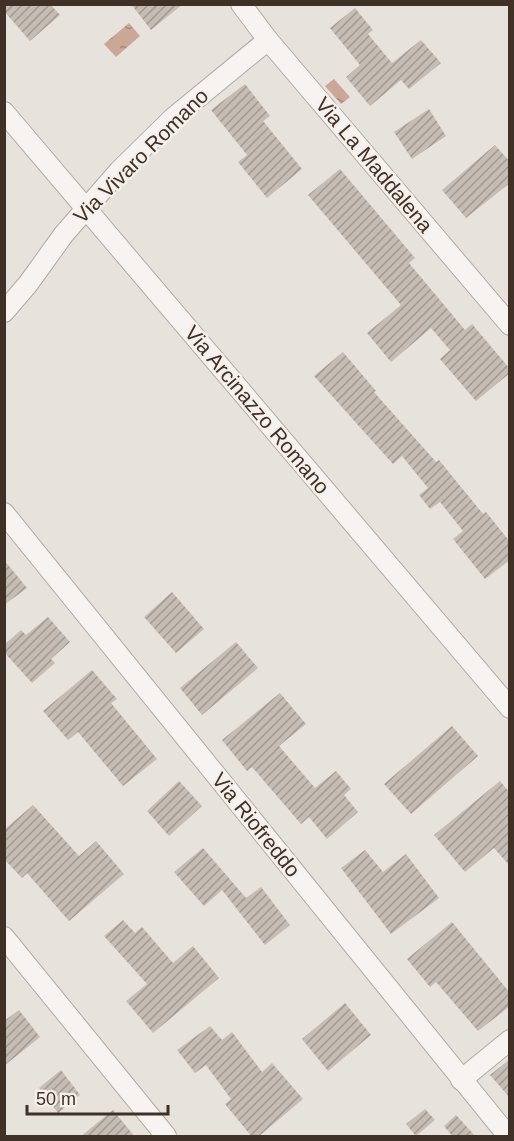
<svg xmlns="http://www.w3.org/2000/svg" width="514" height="1141" viewBox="0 0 514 1141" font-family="Arial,sans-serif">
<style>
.water{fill:url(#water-ripples)}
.building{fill:url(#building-hatch)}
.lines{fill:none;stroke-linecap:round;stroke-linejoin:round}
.street-casing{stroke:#b2a9a2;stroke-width:22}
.street{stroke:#f6f3f0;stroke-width:20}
.labels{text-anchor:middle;stroke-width:5;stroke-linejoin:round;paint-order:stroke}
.street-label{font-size:21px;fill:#403126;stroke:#f6f0ed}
</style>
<defs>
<pattern id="water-ripples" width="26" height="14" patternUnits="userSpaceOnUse" patternTransform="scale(1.5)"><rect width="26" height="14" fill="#cba796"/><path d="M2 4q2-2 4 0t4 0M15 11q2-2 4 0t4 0" fill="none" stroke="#a6897a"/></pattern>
<pattern id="building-hatch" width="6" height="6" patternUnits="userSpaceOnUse" patternTransform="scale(1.5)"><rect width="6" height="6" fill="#c5bcb4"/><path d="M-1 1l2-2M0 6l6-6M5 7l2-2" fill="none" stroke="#a19992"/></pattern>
</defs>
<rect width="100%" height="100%" fill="#e8e2dd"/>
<g class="water">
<path d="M129 23 140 36 116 57 104 44Z"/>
<path d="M334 79 350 97 341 104 325 86Z"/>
</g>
<g class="building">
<path d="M4 4H50L60 15 30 41 4 11Z"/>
<path d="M131 4H183L151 30Z"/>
<path d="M355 8 373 30 368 34 392 63 421 40 441 63 409 89 401 80 370 106 346 77 360 65 330 28Z"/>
<path d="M245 84 270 116 263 121 302 169 267 198 238 162 247 155 211 110Z"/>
<path d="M429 109 446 136 412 159 394 132Z"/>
<path d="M495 145 510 162V183L466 218 442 190Z"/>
<path d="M340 169 415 258 409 263 465 330 472 324 510 369V373L476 401 440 359 450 350 431 328 391 362 367 333 401 305 308 195Z"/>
<path d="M343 352 376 391 374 392 436 462 439 460 483 514 486 512 510 542V560L485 579 453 539 463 531 440 502 430 509 419 495 428 488 402 456 393 464 314 376Z"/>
<path d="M4 560 27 588 4 605Z"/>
<path d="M172 592 204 629 176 653 144 617Z"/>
<path d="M48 617 70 642 51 659 55 663 32 683 4 652V645L21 630 26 635Z"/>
<path d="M236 642 258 668 202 715 180 688Z"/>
<path d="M92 670 117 699 111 703 157 759 123 786 78 732 68 740 43 711Z"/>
<path d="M280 693 306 724 279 746 315 788 336 771 351 789 344 795 358 812 327 839 309 817 301 824 252 767 247 771 222 740Z"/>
<path d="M452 726 478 756 411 814 384 784Z"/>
<path d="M179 781 202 806 169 836 147 811Z"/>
<path d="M500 781 510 793V866L494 848 465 872 434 835Z"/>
<path d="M33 805 79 856 96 841 124 874 69 921 27 873 22 878 4 859V830Z"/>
<path d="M203 848 246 898 261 887 290 925 265 945 222 890 204 906 174 872Z"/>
<path d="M365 850 383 872 406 854 439 898 391 934 341 868Z"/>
<path d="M123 920 135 933 142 927 173 963 193 946 219 978 153 1033 126 1001 147 984 104 936Z"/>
<path d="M452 922 510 993V1006L478 1031 436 982 430 987 407 959Z"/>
<path d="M345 1003 371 1035 328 1071 302 1039Z"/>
<path d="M19 1010 40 1037 4 1066V1021Z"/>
<path d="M210 1026 222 1040 232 1032 262 1072 272 1063 303 1099 258 1137H252L225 1104 231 1099 206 1065 195 1073 177 1050Z"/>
<path d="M510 1059V1098L490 1075Z"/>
<path d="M61 1070 80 1095 58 1113 39 1088Z"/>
<path d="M425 1109 435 1120 416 1136 406 1124Z"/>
<path d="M113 1110 135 1137H80Z"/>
<path d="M456 1115 476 1137H453L444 1126Z"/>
</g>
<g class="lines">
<defs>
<g id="street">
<path d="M241 4 268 40 510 325"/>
<path d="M4 112 510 708"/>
<path d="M4 312 28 284 64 234 119 171 173 118 268 40"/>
<path d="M4 513 508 1136"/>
<path d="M4 937 166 1136"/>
<path d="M461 1080 510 1040"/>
</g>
</defs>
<use href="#street" class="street-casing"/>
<use href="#street" class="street"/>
</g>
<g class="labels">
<g class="street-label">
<text transform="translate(141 156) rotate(-45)" y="7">Via Vivaro Romano</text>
<text transform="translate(374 165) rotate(50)" y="7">Via La Maddalena</text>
<text transform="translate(257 410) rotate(50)" y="7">Via Arcinazzo Romano</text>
<text transform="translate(256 825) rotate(51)" y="7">Via Riofreddo</text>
</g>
</g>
<rect width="514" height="1141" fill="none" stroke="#403126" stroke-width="12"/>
<path d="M27 1105v9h141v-9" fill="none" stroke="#403126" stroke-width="3"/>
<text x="36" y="1105" font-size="18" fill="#403126" stroke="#f6f0ed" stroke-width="4.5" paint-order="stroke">50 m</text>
</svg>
